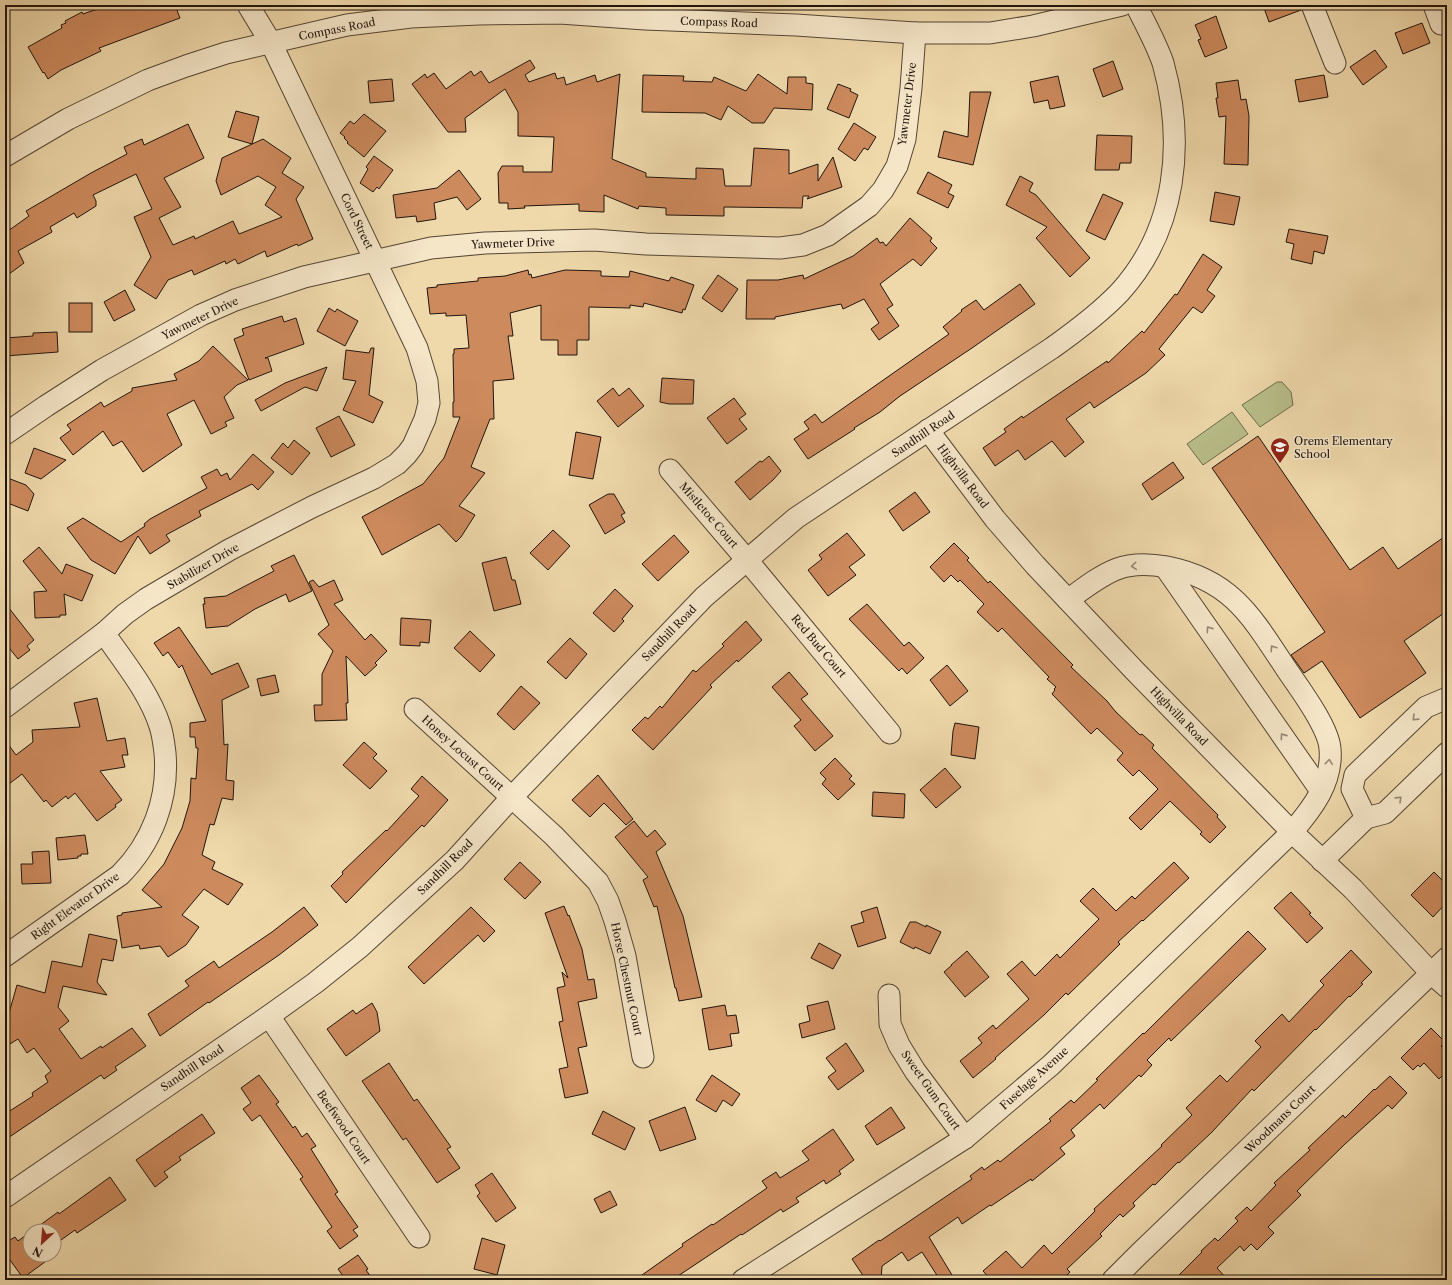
<svg xmlns="http://www.w3.org/2000/svg" width="1452" height="1285" viewBox="0 0 1452 1285" font-family="'Libre Caslon Text',serif">
<style>
.green{fill:#b9bf89;stroke:#6c6a4b}
.building{fill:#cd8a5d;stroke:#20140d}
.lines{fill:none;stroke-linecap:round;stroke-linejoin:round}
.minor-casing{stroke:#544534;stroke-width:23}
.minor{stroke:#f5e6c8;stroke-width:21}
.oneway{stroke:#958874}
.labels{text-anchor:middle;stroke-width:3;stroke-linejoin:round;paint-order:stroke}
.street-label{font-size:11px;fill:#20140d;stroke:#f5e6c8}
.poi-label{font-size:11px;fill:#20140d;stroke:#f5e6c8;text-anchor:start}
</style>
<rect width="100%" height="100%" fill="#efd9ab"/>
<filter id="stains"><feTurbulence type="fractalNoise" baseFrequency=".005" numOctaves="4"/><feColorMatrix values="0 0 0 0 .2 0 0 0 0 .09 0 0 0 0 .02 0 0 0 .5 -.17"/></filter>
<radialGradient id="worn" r=".72"><stop offset=".6" stop-color="#630" stop-opacity="0"/><stop offset="1" stop-color="#630" stop-opacity=".3"/></radialGradient>
<g class="green">
<path d="M1277 382H1282L1291 392 1293 405 1260 427 1242 405Z"/>
<path d="M1232 412 1248 434 1203 465 1187 444Z"/>
</g>
<g class="building">
<path d="M109 5H175L180 18 99 48 101 51 61 70 48 79 44 72 43 73 28 47 62 28 61 25 66 23 65 21 82 12 83 14Z"/>
<path d="M1263 5H1300L1301 10 1269 22Z"/>
<path d="M1216 16 1227 48 1205 57 1198 40 1201 39 1195 25Z"/>
<path d="M1422 23 1430 43 1403 54 1395 33Z"/>
<path d="M1375 50 1387 67 1363 85 1350 67Z"/>
<path d="M530 60 535 68 525 75 529 82 555 73 557 79 564 77 566 85 595 75 597 82 620 74 612 159 646 173V177L696 179V168L723 169 725 186H751L754 148 789 150V174L818 164V181L833 157 842 187 807 199 809 196H803L802 208 724 207V216L666 215V208L639 206 638 209 604 195V212L579 211V204L524 206 525 208 508 209V203H499L498 173 502 166H523V172H552L554 137 518 136V112L505 89 465 118 466 132H448L412 84 425 74 427 78 434 73 446 89 471 71 474 76 481 71 489 83Z"/>
<path d="M1113 61 1123 89 1103 97 1093 69Z"/>
<path d="M758 74 787 94 788 77H806V83L813 84 812 110 774 108 764 123H752L728 106 721 120 705 113 642 112 643 75 684 76 683 81 712 82 714 77 746 91Z"/>
<path d="M1324 75 1328 97 1299 102 1295 80Z"/>
<path d="M1058 76 1065 106 1050 109 1048 100 1034 103 1030 82Z"/>
<path d="M392 79 394 101 370 103 368 81Z"/>
<path d="M1238 80 1241 100 1246 99 1249 116 1248 165 1224 164 1226 116 1219 117 1216 98H1218L1216 83Z"/>
<path d="M838 84 851 89 850 91 858 95 849 118 827 109Z"/>
<path d="M970 92H991L973 165 938 157 944 131 968 137Z"/>
<path d="M236 111 259 117 252 144 228 137Z"/>
<path d="M364 114 386 131 364 157 347 143 348 142 344 138 345 137 340 133 350 121 354 124Z"/>
<path d="M854 123 876 137 868 150 864 148 855 161 838 149Z"/>
<path d="M188 124 204 158 164 178 181 207 159 218 173 245 194 236 195 239 233 221 239 234 282 217 265 205 276 187 258 176 221 195 216 181 222 158 263 139 291 158 282 173 304 187 296 199 313 239 298 246 297 244 267 257 265 251 238 264 235 259 226 264 225 261 194 275 192 270 168 280 156 299 134 285 151 257 134 217 152 209 136 174 93 195 96 201V206L77 218 74 213 50 227 52 232 18 251 24 263 5 277V226L8 231 29 216 26 211 91 173 127 154 124 147 142 139 144 145Z"/>
<path d="M1097 135 1132 136 1131 163H1120L1119 170H1095Z"/>
<path d="M374 156 393 170 379 189 377 187 373 192 360 183 368 169 366 167Z"/>
<path d="M459 170 481 199 467 210 457 197 434 203 436 219 417 222 416 216 396 218 393 195 437 188Z"/>
<path d="M928 172 952 185 948 193 954 196 948 208 917 193Z"/>
<path d="M1020 176 1033 183 1029 191 1036 195 1090 258 1070 277 1036 238 1047 227 1006 205Z"/>
<path d="M1215 192 1240 197 1234 225 1210 221Z"/>
<path d="M1103 194 1123 203 1105 240 1086 231Z"/>
<path d="M910 218 932 238 930 241 937 248 921 266 913 259 880 284 893 305 887 309 899 326 879 340 871 329 879 323 864 299 843 309 841 304 775 317V319H746L747 280H778L803 275 804 279 853 256 877 238 880 243 883 242 886 246Z"/>
<path d="M1289 229 1328 236 1324 254 1314 251 1312 264 1291 259 1294 244 1286 242Z"/>
<path d="M1203 254 1222 267 1207 290 1215 296 1202 313 1193 307 1159 349 1165 355 1146 373 1094 408 1090 402 1066 419 1084 442 1065 457 1052 441 1025 460 1018 450 995 466 983 448 1006 432 1004 429 1022 416 1023 418 1107 361 1108 363 1142 331 1144 333 1175 294 1177 295Z"/>
<path d="M528 270 529 275 531 274 532 278 565 270 601 271V276L629 277 630 271 669 281 671 277 694 285 685 310 683 309 682 313 644 303 643 307 630 305V308L589 307V340H577V355H558V340H541V305L510 313 513 336H508L514 379 493 381 494 419H490L471 467 485 473 459 506 475 515 461 537 456 542 439 524 382 555 362 517 423 484 444 458 460 417H453V402H454L453 354H454V349L469 348 466 315 446 316V313L430 314 427 288 437 287V285L478 281V278L505 276Z"/>
<path d="M718 275 738 289 722 312 702 298Z"/>
<path d="M1020 284 1035 304 972 348 900 396 880 412 854 428 855 429 808 459 794 439 809 429 804 422 815 414 822 423 949 334 943 327 962 311 961 310 976 300 984 310Z"/>
<path d="M125 290 135 310 114 321 104 302Z"/>
<rect x="69" y="303" width="23" height="29"/>
<path d="M329 308 335 312 337 309 358 321 345 346 317 331Z"/>
<path d="M282 316 284 322 296 318 304 344 265 358H268L272 371 249 380 234 339 244 335 242 329Z"/>
<path d="M57 332 58 352 5 356V338L33 336V333Z"/>
<path d="M213 346 248 380 237 385 224 397 234 418 225 422 227 426 211 434 194 400 167 414 182 445 143 472 122 441 113 446 103 431 73 455 60 438 71 430 67 425 101 402 104 407 132 391V388L177 380 174 374 199 361Z"/>
<path d="M371 348H374L369 395 383 402 373 423 343 410 356 381 343 379 346 350 369 353Z"/>
<path d="M327 367 317 391 305 387 261 411 255 400 285 383Z"/>
<path d="M662 378 694 380 693 404H669L660 402Z"/>
<path d="M613 388 619 396 629 388 644 406 618 427 597 401Z"/>
<path d="M734 398 746 414 739 419 747 429 727 444 707 418Z"/>
<path d="M339 416 355 445 331 457 316 428Z"/>
<path d="M576 432 601 437 593 479 569 475Z"/>
<path d="M1258 436 1350 570 1383 547 1398 569 1447 535V611L1404 641 1426 673 1360 718 1322 661 1304 673 1291 655 1325 632 1212 468Z"/>
<path d="M294 440 310 453 292 475 271 458 283 443 288 448Z"/>
<path d="M34 448 66 460 41 479 25 473Z"/>
<path d="M253 454 274 472 258 490 252 484 199 511 201 516 166 535 170 541 150 554 138 536 115 574 91 560 67 528 83 518 121 542 145 526 144 524 150 519 207 488 201 477 217 469 221 476 227 473 230 480Z"/>
<path d="M769 456 781 471 773 480 750 500 735 482 760 461 762 462Z"/>
<path d="M1173 462 1184 478 1152 500 1142 484Z"/>
<path d="M5 477 26 485 34 494 28 511 5 502Z"/>
<path d="M915 492 930 512 903 531 889 511Z"/>
<path d="M608 494H614L625 513 621 515 625 522 605 534 589 505Z"/>
<path d="M553 530 570 546 548 570 530 553Z"/>
<path d="M847 533 865 555 849 567 856 575 828 596 808 570 822 559 819 555Z"/>
<path d="M674 535 689 552 658 581 642 564Z"/>
<path d="M954 543 969 558 967 560 988 583 990 581 1073 665 1071 667 1107 701 1115 711 1140 735 1142 734 1154 745 1152 748 1218 815 1217 817 1226 827 1210 843 1200 834 1202 832 1170 801 1141 830 1129 818 1158 789 1139 770 1133 776 1117 760 1123 753 1097 728 1091 734 1052 694 1055 690 1054 689 1056 687 1047 679 1049 677 1002 628 998 632 977 612 984 604 960 580 958 582 951 575 944 582 930 567Z"/>
<path d="M39 547 62 574 66 564 93 575 82 601 64 594 66 615H60V617L35 618 34 592 47 591 23 561Z"/>
<path d="M294 555 312 591 289 602 286 594 255 609 228 626 206 628 203 604H205L204 598 226 596 274 571 271 566Z"/>
<path d="M506 557 512 580H515L521 604 494 611 482 563Z"/>
<path d="M313 580 319 587 334 580 343 600 334 604 365 640 371 634 387 651 375 663 377 665 365 676 346 656 348 703H346L347 720 315 721 314 705H322V674L333 651 318 634 329 625 309 582Z"/>
<path d="M615 589 633 606 622 619 624 621 614 632 593 613Z"/>
<path d="M5 603 34 640 27 646 30 650 18 659 5 643Z"/>
<path d="M867 604 904 646 909 642 924 658 907 674 902 668 899 671 849 619Z"/>
<path d="M401 618 431 620 429 643 420 642V646L400 645Z"/>
<path d="M746 621 762 640 738 662 737 660 710 685 712 687 653 750 632 730 645 717 648 719 660 706 662 708 693 670 696 672 724 646 722 644Z"/>
<path d="M179 627 212 675V674L238 663 249 687 222 700 224 745 228 744 226 780 234 781 233 800 222 798 214 825 210 824 202 855 215 862 212 869 243 884 228 905 204 889 182 915 199 927 186 945 168 957 160 946 140 949 139 945 122 948 117 916 122 915V913L162 907 142 890 164 864 182 828 190 801 191 778 196 779 198 748H196L195 737H190V723L206 721 182 665 179 668 168 652 163 656 154 643Z"/>
<path d="M470 631 495 655 480 672 454 648Z"/>
<path d="M570 638 587 654 566 679 547 662Z"/>
<path d="M947 665 968 691 950 706 930 680Z"/>
<path d="M789 672 808 694 801 699 833 736 815 751 794 726 801 720 772 687Z"/>
<path d="M275 675 279 692 261 696 257 679Z"/>
<path d="M521 686 540 703 514 730 497 714Z"/>
<path d="M97 698 107 741 125 738 128 755H122L125 767 100 771 122 800 115 805 116 807 97 821 75 793 68 799 66 796 52 807 46 800 44 802 22 774 5 787V740L16 755 33 742 32 730 80 727 74 703Z"/>
<path d="M955 723 979 727 975 759 951 755 953 731Z"/>
<path d="M364 742 377 754 373 758 387 771 370 789 343 765Z"/>
<path d="M835 758 852 776 849 779 855 784 838 800 822 784 826 779 820 773Z"/>
<path d="M945 768 961 787 936 808 920 790Z"/>
<path d="M598 775 633 819 626 825 604 803 590 817 572 800Z"/>
<path d="M422 776 448 800 424 827 422 825 346 903 331 886 343 874 342 872 386 830 387 831 419 796 411 789Z"/>
<path d="M873 792 905 794 904 818 872 816Z"/>
<path d="M634 821 647 837 655 830 666 844 656 852 683 916 702 997 679 1001 676 988H675L657 906 654 907 643 880 648 877 615 837Z"/>
<path d="M85 835 88 854H81V856H78V858L58 860 56 838Z"/>
<path d="M49 851 51 883 22 884 21 864H33L32 852Z"/>
<path d="M520 862 541 882 525 899 504 879Z"/>
<path d="M1174 862 1189 878 1143 921 1142 920 1118 942 1120 944 1068 995 1066 993 1044 1015 995 1058 996 1059 973 1078 960 1061 982 1043 978 1038 993 1025 996 1029 1029 999 1007 974 1022 961 1035 976 1057 954 1060 958 1099 919 1080 901 1093 888 1116 911 1132 896 1135 899Z"/>
<path d="M1434 872 1447 885V902L1433 917 1411 895Z"/>
<path d="M1291 892 1311 913 1309 914 1323 928 1307 943 1274 908Z"/>
<path d="M564 906 568 916 569 915 582 949 588 980 594 979 597 998 578 1002 587 1046 578 1048 588 1093 565 1098 559 1069 568 1067 559 1022 563 1021 557 988 565 986 562 972 568 978 545 913Z"/>
<path d="M304 907 318 925 279 955 209 1003 208 1002 160 1036 148 1014 189 986 185 981 214 961 219 968 272 932Z"/>
<path d="M471 907 495 931 484 942 478 935 424 984 408 967Z"/>
<path d="M877 907 886 938 858 947 851 926 864 922 861 912Z"/>
<path d="M910 922H916L926 927V925L941 932 930 954 915 947 914 949 900 942Z"/>
<path d="M1248 931 1266 949 1171 1041 1169 1038 1147 1060 1152 1065 1141 1077 1139 1075 1104 1109 1100 1104 1071 1130 1075 1136 1060 1148 1065 1154 1032 1181 1031 1179 991 1206 990 1205 962 1224 958 1217 929 1237 955 1280H940L922 1252 908 1261 902 1252 882 1266 881 1280H866L852 1259 879 1240 880 1241 972 1179 970 1176 982 1167 984 1170 998 1160 1000 1162 1051 1121 1049 1119 1071 1100 1074 1103 1098 1080 1096 1079 1143 1033 1144 1034Z"/>
<path d="M89 934 117 940 113 961 102 959 97 982 107 995 63 986 58 1007 69 1021 59 1029 81 1059 101 1046 102 1048 132 1028 146 1046 115 1067 117 1070 104 1079 101 1075 5 1140V1114L33 1096 32 1093 48 1082 45 1076 51 1071 34 1048 27 1053 18 1039 5 1047V1027L17 985 45 993 52 961 82 967Z"/>
<path d="M819 943 841 955 833 969 811 958Z"/>
<path d="M1351 950 1372 972 1361 983 1363 984 1350 997 1349 996 1316 1030 1315 1029 1254 1091 1252 1089 1212 1132 1179 1163 1178 1162 1155 1185 1153 1184 1133 1203 1135 1206 1123 1217 1120 1214 1100 1234 1102 1236 1067 1269 1070 1272 1062 1280H991L983 1271 1006 1251 1022 1268 1044 1245 1052 1254 1095 1211 1094 1209 1162 1146 1161 1145 1192 1115 1186 1108 1220 1075 1227 1082 1261 1047 1255 1041 1282 1014 1289 1022 1324 985 1320 981Z"/>
<path d="M967 951 989 977 965 997 944 972 952 965H951Z"/>
<path d="M828 1001 835 1029 802 1038 799 1024 810 1021 807 1006Z"/>
<path d="M372 1003 377 1012 380 1031 346 1056 327 1029 353 1010 356 1014Z"/>
<path d="M725 1005 727 1016 736 1015 739 1033 730 1034 732 1046 709 1050 702 1009Z"/>
<path d="M1431 1028 1445 1042 1441 1046 1447 1052V1071L1439 1079 1424 1063 1420 1067 1418 1065 1413 1070 1401 1058Z"/>
<path d="M846 1043 864 1071 838 1090 828 1077 836 1071 826 1058Z"/>
<path d="M389 1063 414 1101 417 1099 451 1147 447 1149 460 1168 437 1183 406 1138 403 1140 362 1081Z"/>
<path d="M259 1075 279 1102 276 1104 293 1128 295 1126 302 1137 307 1133 316 1146 311 1149 338 1192 335 1194 358 1227 353 1230 358 1236 340 1249 327 1231 332 1227 300 1179 303 1177 260 1115 252 1121 243 1109 251 1103 241 1088Z"/>
<path d="M712 1075 740 1094 732 1106 723 1100 716 1112 696 1100Z"/>
<path d="M1390 1076 1407 1093 1392 1109 1388 1105 1345 1144 1297 1191 1301 1195 1268 1227 1274 1233 1257 1250 1251 1244 1244 1251 1240 1246 1217 1268 1228 1280H1174L1202 1252 1201 1251 1215 1238 1218 1241 1238 1221 1235 1218 1247 1207 1251 1211 1276 1185 1274 1183 1310 1150 1308 1148 1343 1115 1345 1118 1374 1089 1375 1090Z"/>
<path d="M685 1107 696 1139 660 1151 649 1121Z"/>
<path d="M891 1107 905 1128 877 1145 865 1126Z"/>
<path d="M603 1111 635 1128 625 1150 592 1134Z"/>
<path d="M202 1114 215 1133 179 1157 181 1160 164 1172 168 1177 155 1187 136 1160Z"/>
<path d="M833 1129 854 1160 839 1171 841 1174 826 1184 824 1180 796 1198 799 1202 783 1212 781 1209 742 1235 741 1234 672 1280H635L683 1246 682 1244 712 1224 713 1225 767 1188 762 1181 776 1172 780 1178 809 1160 802 1151Z"/>
<path d="M492 1173 516 1208 496 1222 477 1196 480 1193 475 1185Z"/>
<path d="M110 1177 126 1200 77 1233 75 1230 54 1245V1231H32L58 1212 59 1214Z"/>
<path d="M610 1191 617 1205 601 1213 594 1199Z"/>
<path d="M30 1232V1255H52L53 1256 23 1278 5 1253V1243L15 1237 18 1241Z"/>
<path d="M482 1238 505 1245 497 1275 474 1269Z"/>
<path d="M358 1255 368 1269 366 1270 373 1280H346L338 1269Z"/>
</g>
<g class="lines">
<defs>
<g id="minor">
<path d="M1312 5 1335 63"/>
<path d="M1434 5 1441 24"/>
<path d="M5 156 68 119 148 80 186 66 226 53 347 25 411 17 479 14 560 13 645 19 796 25 915 33H990L1033 26 1122 5"/>
<path d="M928 430 995 519 1035 565 1134 670 1292 832 1353 889 1431 973 1447 987"/>
<path d="M5 434 46 406 102 370 201 315 235 300 304 277 431 248 485 243 594 240 646 244 780 248 803 245 828 235 869 206 883 190 897 166 905 139 911 88 915 33"/>
<path d="M670 470 747 560 890 733"/>
<path d="M1165 567 1321 791"/>
<path d="M5 707 104 633 125 614 146 599 229 550 312 507 374 478 397 464 407 454 413 446 425 419 429 403 427 381 417 348 271 43 248 5"/>
<path d="M415 709 554 836 598 882 608 901 615 921 625 956 643 1057"/>
<path d="M1366 818 1352 789 1355 775 1426 707 1445 699 1447 701"/>
<path d="M1322 861 1366 818 1385 813 1447 753"/>
<path d="M5 956 120 875C152 843 169 799 165 753 164 745 163 735 160 726 149 692 124 662 104 633"/>
<path d="M889 995 890 1024 899 1045 915 1071 965 1138"/>
<path d="M269 1016 419 1237"/>
<path d="M5 1197 269 1016 315 983 360 947 455 860 512 797 704 597 796 518 1052 348C1076 331 1100 313 1120 292 1177 229 1185 142 1163 63 1157 45 1145 23 1136 5"/>
<path d="M743 1280 965 1138 1051 1065 1292 832C1312 809 1333 782 1330 749 1329 728 1300 689 1287 670 1253 619 1233 580 1167 567 1151 564 1133 563 1117 569 1099 576 1083 589 1068 600"/>
<path d="M1113 1280 1139 1254 1447 958"/>
</g>
</defs>
<use href="#minor" class="minor-casing"/>
<use href="#minor" class="minor"/>
</g>
<defs><path id="oneway-chevron" d="M-2-3.5L2.5 0L-2 3.5" fill="none" stroke-width="1.6" stroke-linecap="round" stroke-linejoin="round"/></defs>
<g class="oneway">
<use href="#oneway-chevron" transform="translate(1134 566) rotate(175)"/>
<use href="#oneway-chevron" transform="translate(1209 629) rotate(-125)"/>
<use href="#oneway-chevron" transform="translate(1273 648) rotate(-124)"/>
<use href="#oneway-chevron" transform="translate(1415 718) rotate(136)"/>
<use href="#oneway-chevron" transform="translate(1283 736) rotate(-125)"/>
<use href="#oneway-chevron" transform="translate(1329 762) rotate(-84)"/>
<use href="#oneway-chevron" transform="translate(1399 799) rotate(-44)"/>
</g>
<defs>
<symbol id="school-pin" viewBox="-11 -11 22 30"><path d="M0 17L-7.5 6A9.5 9.5 0 1 1 7.5 6Z" fill="#8f2418" stroke="#f5e6c8"/><path d="M0-5L7-2L0 1L-7-2ZM-4 1L0 2.5L4 1V4Q0 6-4 4Z" fill="#fff"/></symbol>
</defs>
<g fill-rule="evenodd">
<use href="#school-pin" x="1269" y="436" width="22" height="30"/>
</g>
<g class="labels">
<g class="street-label">
<text transform="translate(719 22) rotate(2)" y="4">Compass Road</text>
<text transform="translate(337 29) rotate(-11)" y="4">Compass Road</text>
<text transform="translate(907 104) rotate(-83)" y="4">Yawmeter Drive</text>
<text transform="translate(357 221) rotate(64)" y="4">Cord Street</text>
<text transform="translate(513 243) rotate(-2)" y="4">Yawmeter Drive</text>
<text transform="translate(200 318) rotate(-26)" y="4">Yawmeter Drive</text>
<text transform="translate(923 434) rotate(-34)" y="4">Sandhill Road</text>
<text transform="translate(963 476) rotate(53)" y="4">Highvilla Road</text>
<text transform="translate(709 515) rotate(49)" y="4">Mistletoe Court</text>
<text transform="translate(203 566) rotate(-30)" y="4">Stabilizer Drive</text>
<text transform="translate(669 633) rotate(-46)" y="4">Sandhill Road</text>
<text transform="translate(819 646) rotate(50)" y="4">Red Bud Court</text>
<text transform="translate(1179 716) rotate(46)" y="4">Highvilla Road</text>
<text transform="translate(463 753) rotate(42)" y="4">Honey Locust Court</text>
<text transform="translate(445 867) rotate(-45)" y="4">Sandhill Road</text>
<text transform="translate(75 906) rotate(-36)" y="4">Right Elevator Drive</text>
<text transform="translate(627 979) rotate(78)" y="4">Horse Chestnut Court</text>
<text transform="translate(192 1068) rotate(-34)" y="4">Sandhill Road</text>
<text transform="translate(1034 1078) rotate(-42)" y="4">Fuselage Avenue</text>
<text transform="translate(931 1090) rotate(55)" y="4">Sweet Gum Court</text>
<text transform="translate(1280 1119) rotate(-44)" y="4">Woodmans Court</text>
<text transform="translate(344 1127) rotate(56)" y="4">Beefwood Court</text>
</g>
<g class="poi-label">
<text x="1294" y="445">Orems Elementary<tspan x="1294" dy="13">School</tspan></text>
</g>
</g>
<rect width="1452" height="1285" fill="none" stroke="#efd9ab" stroke-width="20"/>
<rect x="6" y="6" width="1440" height="1273" fill="none" stroke="#20140d" stroke-width="2"/>
<rect x="10" y="10" width="1432" height="1265" fill="none" stroke="#20140d"/>
<g transform="translate(42 1243) rotate(206)"><circle r="19" fill="#f5e6c8" stroke="#a0927d"/>
<path d="M0-3L7 15L0 10L-7 15Z" fill="#8f2418"/>
<text y="-6" font-size="11" font-weight="bold" text-anchor="middle" fill="#20140d">N</text>
</g>
<rect width="100%" height="100%" filter="url(#stains)"/>
<rect width="100%" height="100%" fill="url(#worn)"/>
</svg>
